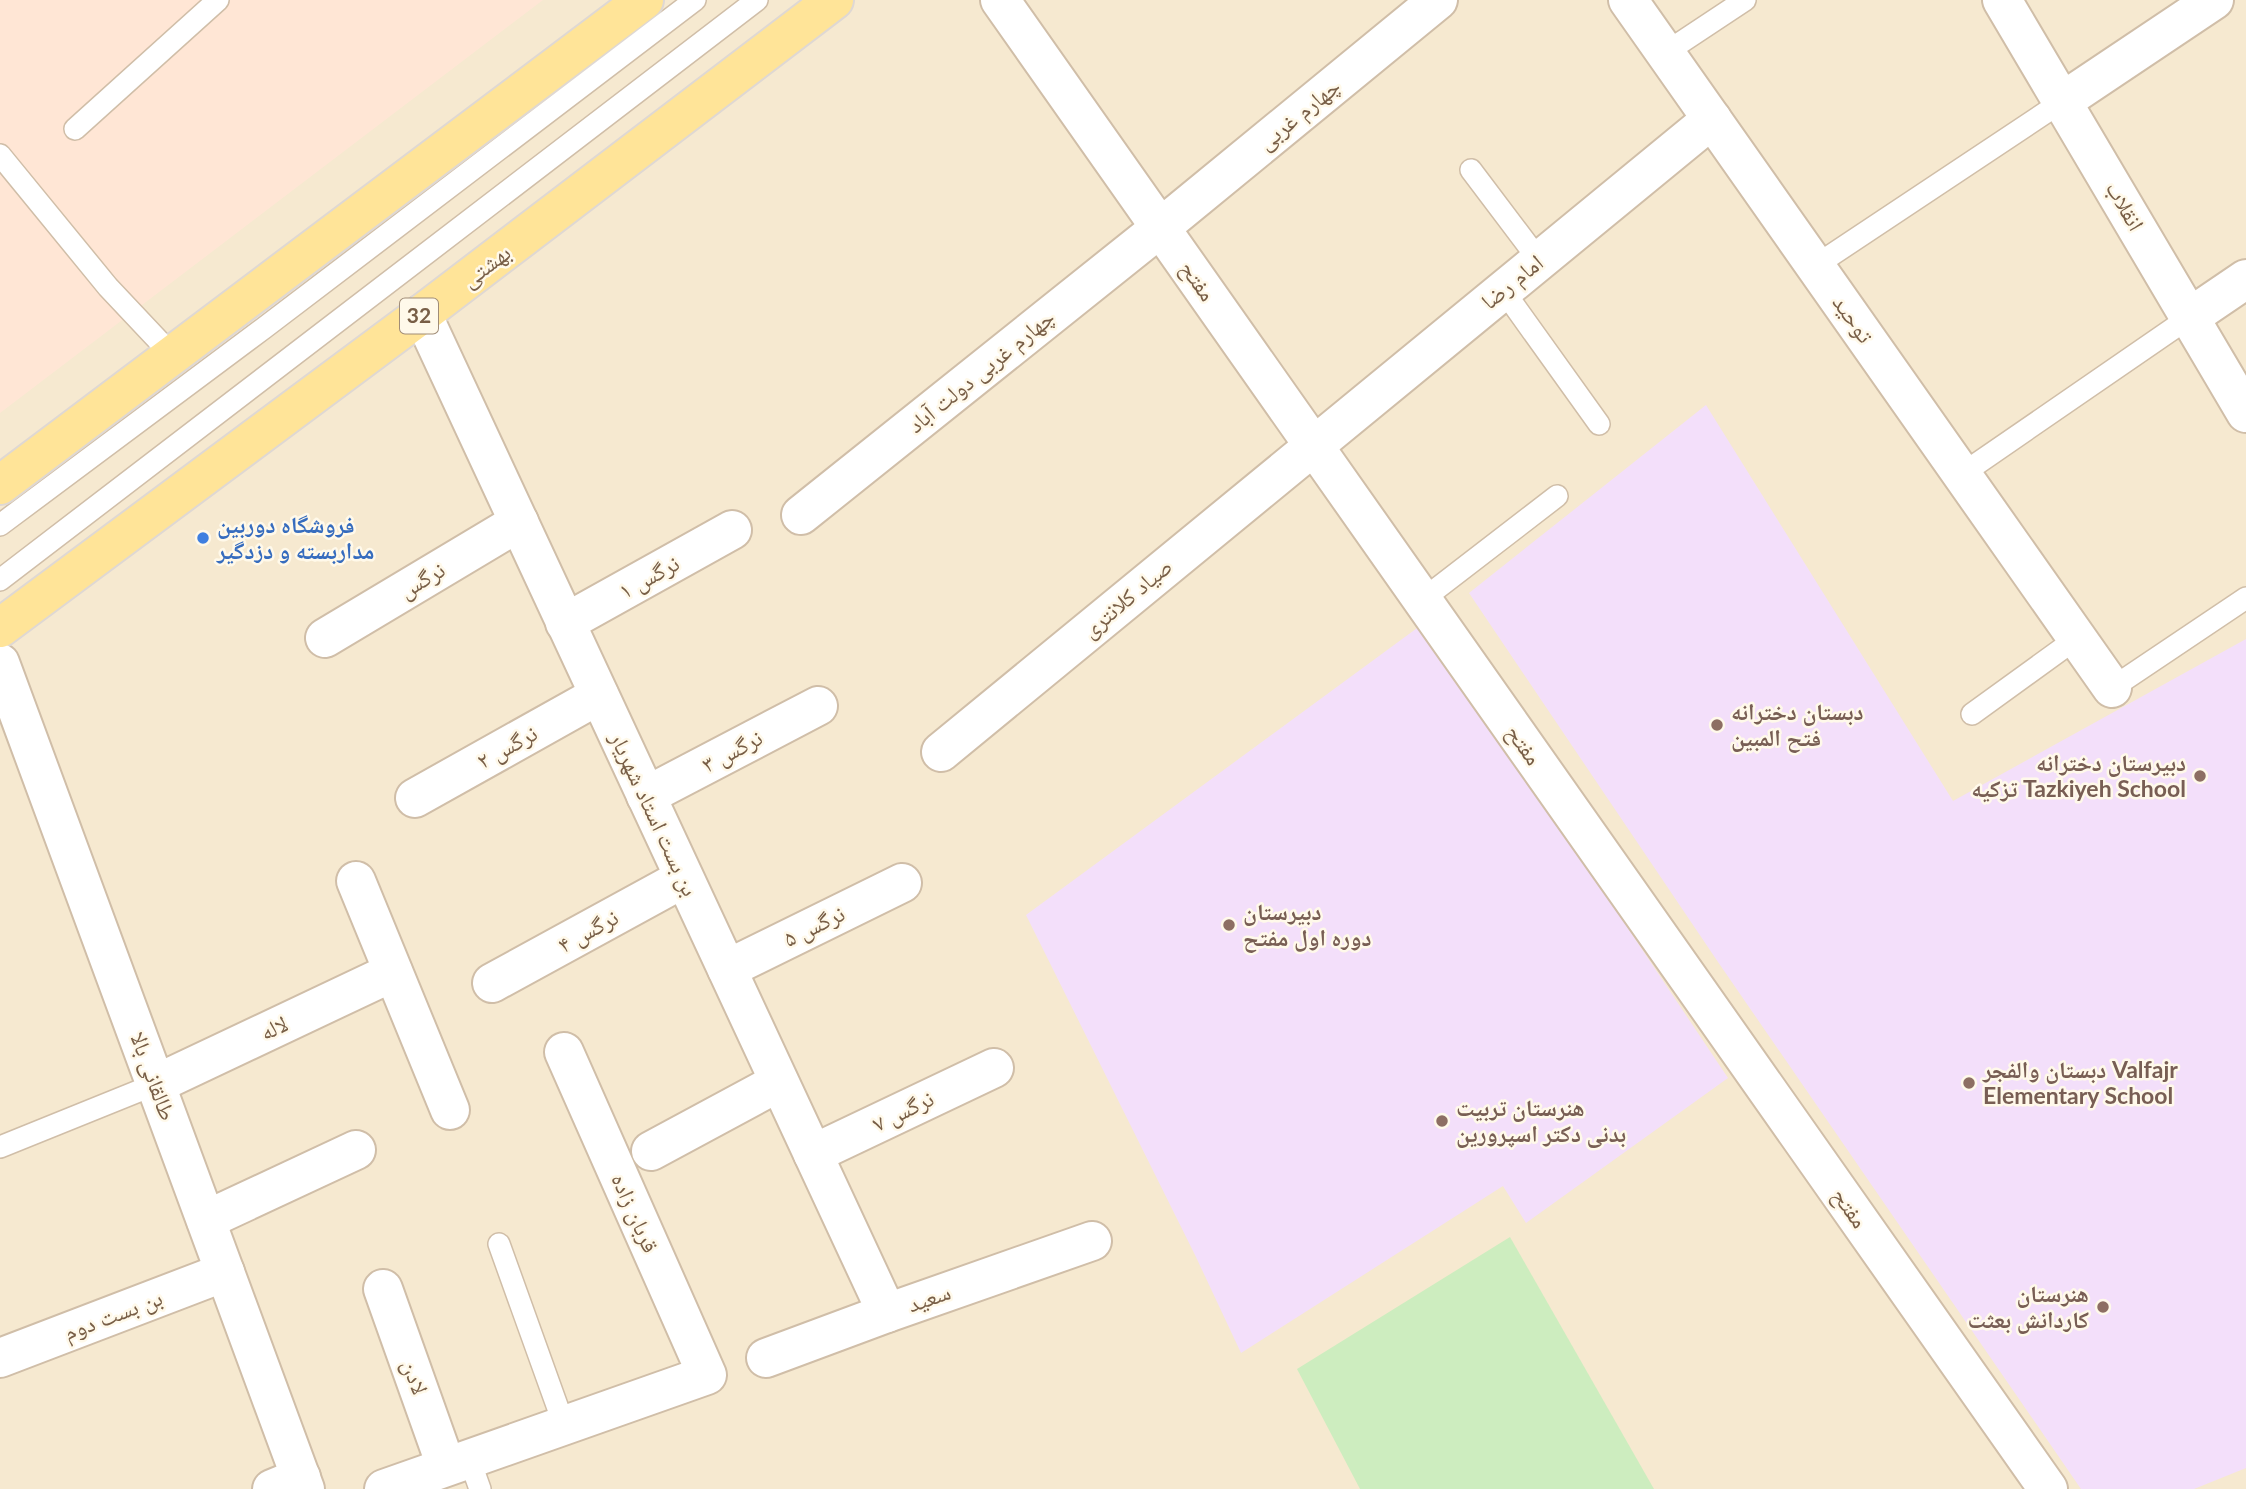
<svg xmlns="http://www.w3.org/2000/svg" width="2246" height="1489" viewBox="0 0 2246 1489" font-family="Lato,'Noto Naskh Arabic',sans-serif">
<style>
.residential{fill:#f6e9d0}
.commercial{fill:#ffe6d5}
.education{fill:#f3dffa}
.green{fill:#cdedbf}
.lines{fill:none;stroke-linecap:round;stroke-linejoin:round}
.service-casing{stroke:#d0bea8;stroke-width:24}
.minor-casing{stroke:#d0bea8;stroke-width:42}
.tertiary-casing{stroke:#d0bea8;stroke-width:42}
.primary-casing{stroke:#dfd8d3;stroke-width:42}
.service{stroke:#fff;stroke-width:21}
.minor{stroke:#fff;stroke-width:38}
.tertiary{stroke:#fff;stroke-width:38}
.primary{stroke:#ffe498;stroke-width:38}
.shop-dot{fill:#3f7fe0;stroke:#fff9ea;stroke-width:2.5}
.education-dot{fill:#8d6e63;stroke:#fff9ea;stroke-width:2.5}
.labels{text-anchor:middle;stroke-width:5;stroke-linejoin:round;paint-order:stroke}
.shield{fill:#fff9ea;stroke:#a08c77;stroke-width:2}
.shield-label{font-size:21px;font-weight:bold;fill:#785e46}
.street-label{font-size:23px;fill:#785e46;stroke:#fff9ea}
.shop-label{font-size:23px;font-weight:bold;fill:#366cbe;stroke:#fff9ea;text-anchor:start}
.education-label{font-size:23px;font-weight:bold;fill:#785e54;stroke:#fff9ea;text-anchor:start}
</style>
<rect width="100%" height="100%" fill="#fef6e2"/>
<rect class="residential" x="0" y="0" width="2246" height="1489"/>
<path class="commercial" d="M0 0H543L0 413Z"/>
<g class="education">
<path d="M1706 405 1953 801 2246 639V1468L2194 1489H2081L1718 962 1469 593Z"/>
<path d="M1424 623 1728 1078 1526 1223 1503 1186 1241 1353 1196 1257 1026 915Z"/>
</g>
<path class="green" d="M1510 1237 1654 1489H1360L1297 1369Z"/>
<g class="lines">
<defs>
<g id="service">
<path d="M1665 53 1745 0"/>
<path d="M75 129 218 0"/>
<path d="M0 155 108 287 173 356"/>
<path d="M1471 170 1539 260"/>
<path d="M1815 266 2063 101"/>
<path d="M1503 290 1599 424"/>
<path d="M1962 474 2190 317"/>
<path d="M0 525 264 328 695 0"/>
<path d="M0 580 757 0"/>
<path d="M1422 600 1557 496"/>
<path d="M2112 688 2246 598"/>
<path d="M1972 714 2077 638"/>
<path d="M0 1147 156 1084"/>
<path d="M499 1244 564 1425"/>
<path d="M469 1458 480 1489"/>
</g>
<g id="minor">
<path d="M1000 0 2048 1489"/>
<path d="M1628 0 2112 688"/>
<path d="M2063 101 2214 0"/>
<path d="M422 314 887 1313"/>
<path d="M2190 317 2246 279"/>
<path d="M801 515 1160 228 1438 0"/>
<path d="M565 623 732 530"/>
<path d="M325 638 519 522"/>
<path d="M0 663 305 1489"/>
<path d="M941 752 1712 119"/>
<path d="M646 796 818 706"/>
<path d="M415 798 599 695"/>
<path d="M356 881 450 1110"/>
<path d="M727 969 902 883"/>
<path d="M492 983 684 878"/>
<path d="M156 1084 393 972"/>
<path d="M651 1151 779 1082"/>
<path d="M813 1154 994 1068"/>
<path d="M206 1220 356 1150"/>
<path d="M383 1289 446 1466"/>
<path d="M0 1358 225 1272"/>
<path d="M766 1358 887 1313 1092 1241"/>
<path d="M272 1489 301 1477"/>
<path d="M384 1489 707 1375 564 1052"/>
</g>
<path id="tertiary" d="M2002 0 2246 413"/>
<g id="primary">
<path d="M0 485 644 0"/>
<path d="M0 628 422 314 834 0"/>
</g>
</defs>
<use href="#service" class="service-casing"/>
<use href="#minor" class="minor-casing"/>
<use href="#tertiary" class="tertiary-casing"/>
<use href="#primary" class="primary-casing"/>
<use href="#service" class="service"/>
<use href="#minor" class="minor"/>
<use href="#tertiary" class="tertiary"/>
<use href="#primary" class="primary"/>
</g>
<circle class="shop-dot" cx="203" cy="538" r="7"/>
<g class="education-dot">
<circle cx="1717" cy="725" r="7"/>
<circle cx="2200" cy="776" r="7"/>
<circle cx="1229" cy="925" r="7"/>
<circle cx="1969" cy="1083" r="7"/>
<circle cx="1442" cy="1121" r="7"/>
<circle cx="2103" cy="1307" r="7"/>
</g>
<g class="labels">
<rect class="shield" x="400" y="298.5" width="38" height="35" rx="5"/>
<g class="shield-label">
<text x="419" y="323">32</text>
</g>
<g class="street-label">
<text transform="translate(1299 114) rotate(-39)" y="8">چهارم غربی</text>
<text transform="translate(2125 206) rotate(60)" y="8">انقلاب</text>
<text transform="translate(486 266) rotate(-37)" y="8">بهشتی</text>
<text transform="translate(1198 281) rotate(55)" y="8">مفتح</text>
<text transform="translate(1512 282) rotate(-39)" y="8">امام رضا</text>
<text transform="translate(1853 319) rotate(55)" y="8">توحید</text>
<text transform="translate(981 371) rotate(-39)" y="8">چهارم غربی دولت آباد</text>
<text transform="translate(649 577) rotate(-29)" y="8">نرگس ۱</text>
<text transform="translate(422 580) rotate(-31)" y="8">نرگس</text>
<text transform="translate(1127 598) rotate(-40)" y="8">صیاد کلانتری</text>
<text transform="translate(1524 745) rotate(55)" y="8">مفتح</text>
<text transform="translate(507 747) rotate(-29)" y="8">نرگس ۲</text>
<text transform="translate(732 751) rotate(-28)" y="8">نرگس ۳</text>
<text transform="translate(654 814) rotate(65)" y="8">بن بست استاد شهریار</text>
<text transform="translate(814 926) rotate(-26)" y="8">نرگس ۵</text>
<text transform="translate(588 931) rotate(-29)" y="8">نرگس ۴</text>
<text transform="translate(274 1028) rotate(-25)" y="8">لاله</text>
<text transform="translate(153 1076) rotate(70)" y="8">طالقانی بالا</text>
<text transform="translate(903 1111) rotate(-26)" y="8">نرگس ۷</text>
<text transform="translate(1850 1208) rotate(55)" y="8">مفتح</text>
<text transform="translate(635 1213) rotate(66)" y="8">قربان زاده</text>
<text transform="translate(929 1298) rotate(-19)" y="8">سعید</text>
<text transform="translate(113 1315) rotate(-21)" y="8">بن بست دوم</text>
<text transform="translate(415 1377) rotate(70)" y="8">لادن</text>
</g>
<g class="shop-label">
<text x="217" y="533">فروشگاه دوربین<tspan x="217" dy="26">مداربسته و دزدگیر</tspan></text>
</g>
<g class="education-label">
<text x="1731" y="720">دبستان دخترانه<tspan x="1731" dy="26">فتح المبین</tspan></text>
<text x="2186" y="771" text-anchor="end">دبیرستان دخترانه<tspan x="2186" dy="26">تزكيه Tazkiyeh School</tspan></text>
<text x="1243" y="920">دبیرستان<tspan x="1243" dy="26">دوره اول مفتح</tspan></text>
<text x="1983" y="1078">دبستان والفجر Valfajr<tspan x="1983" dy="26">Elementary School</tspan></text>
<text x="1456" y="1116">هنرستان تربیت<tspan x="1456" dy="26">بدنی دکتر اسپرورین</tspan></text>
<text x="2089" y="1302" text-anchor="end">هنرستان<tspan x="2089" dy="26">کاردانش بعثت</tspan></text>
</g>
</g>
</svg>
